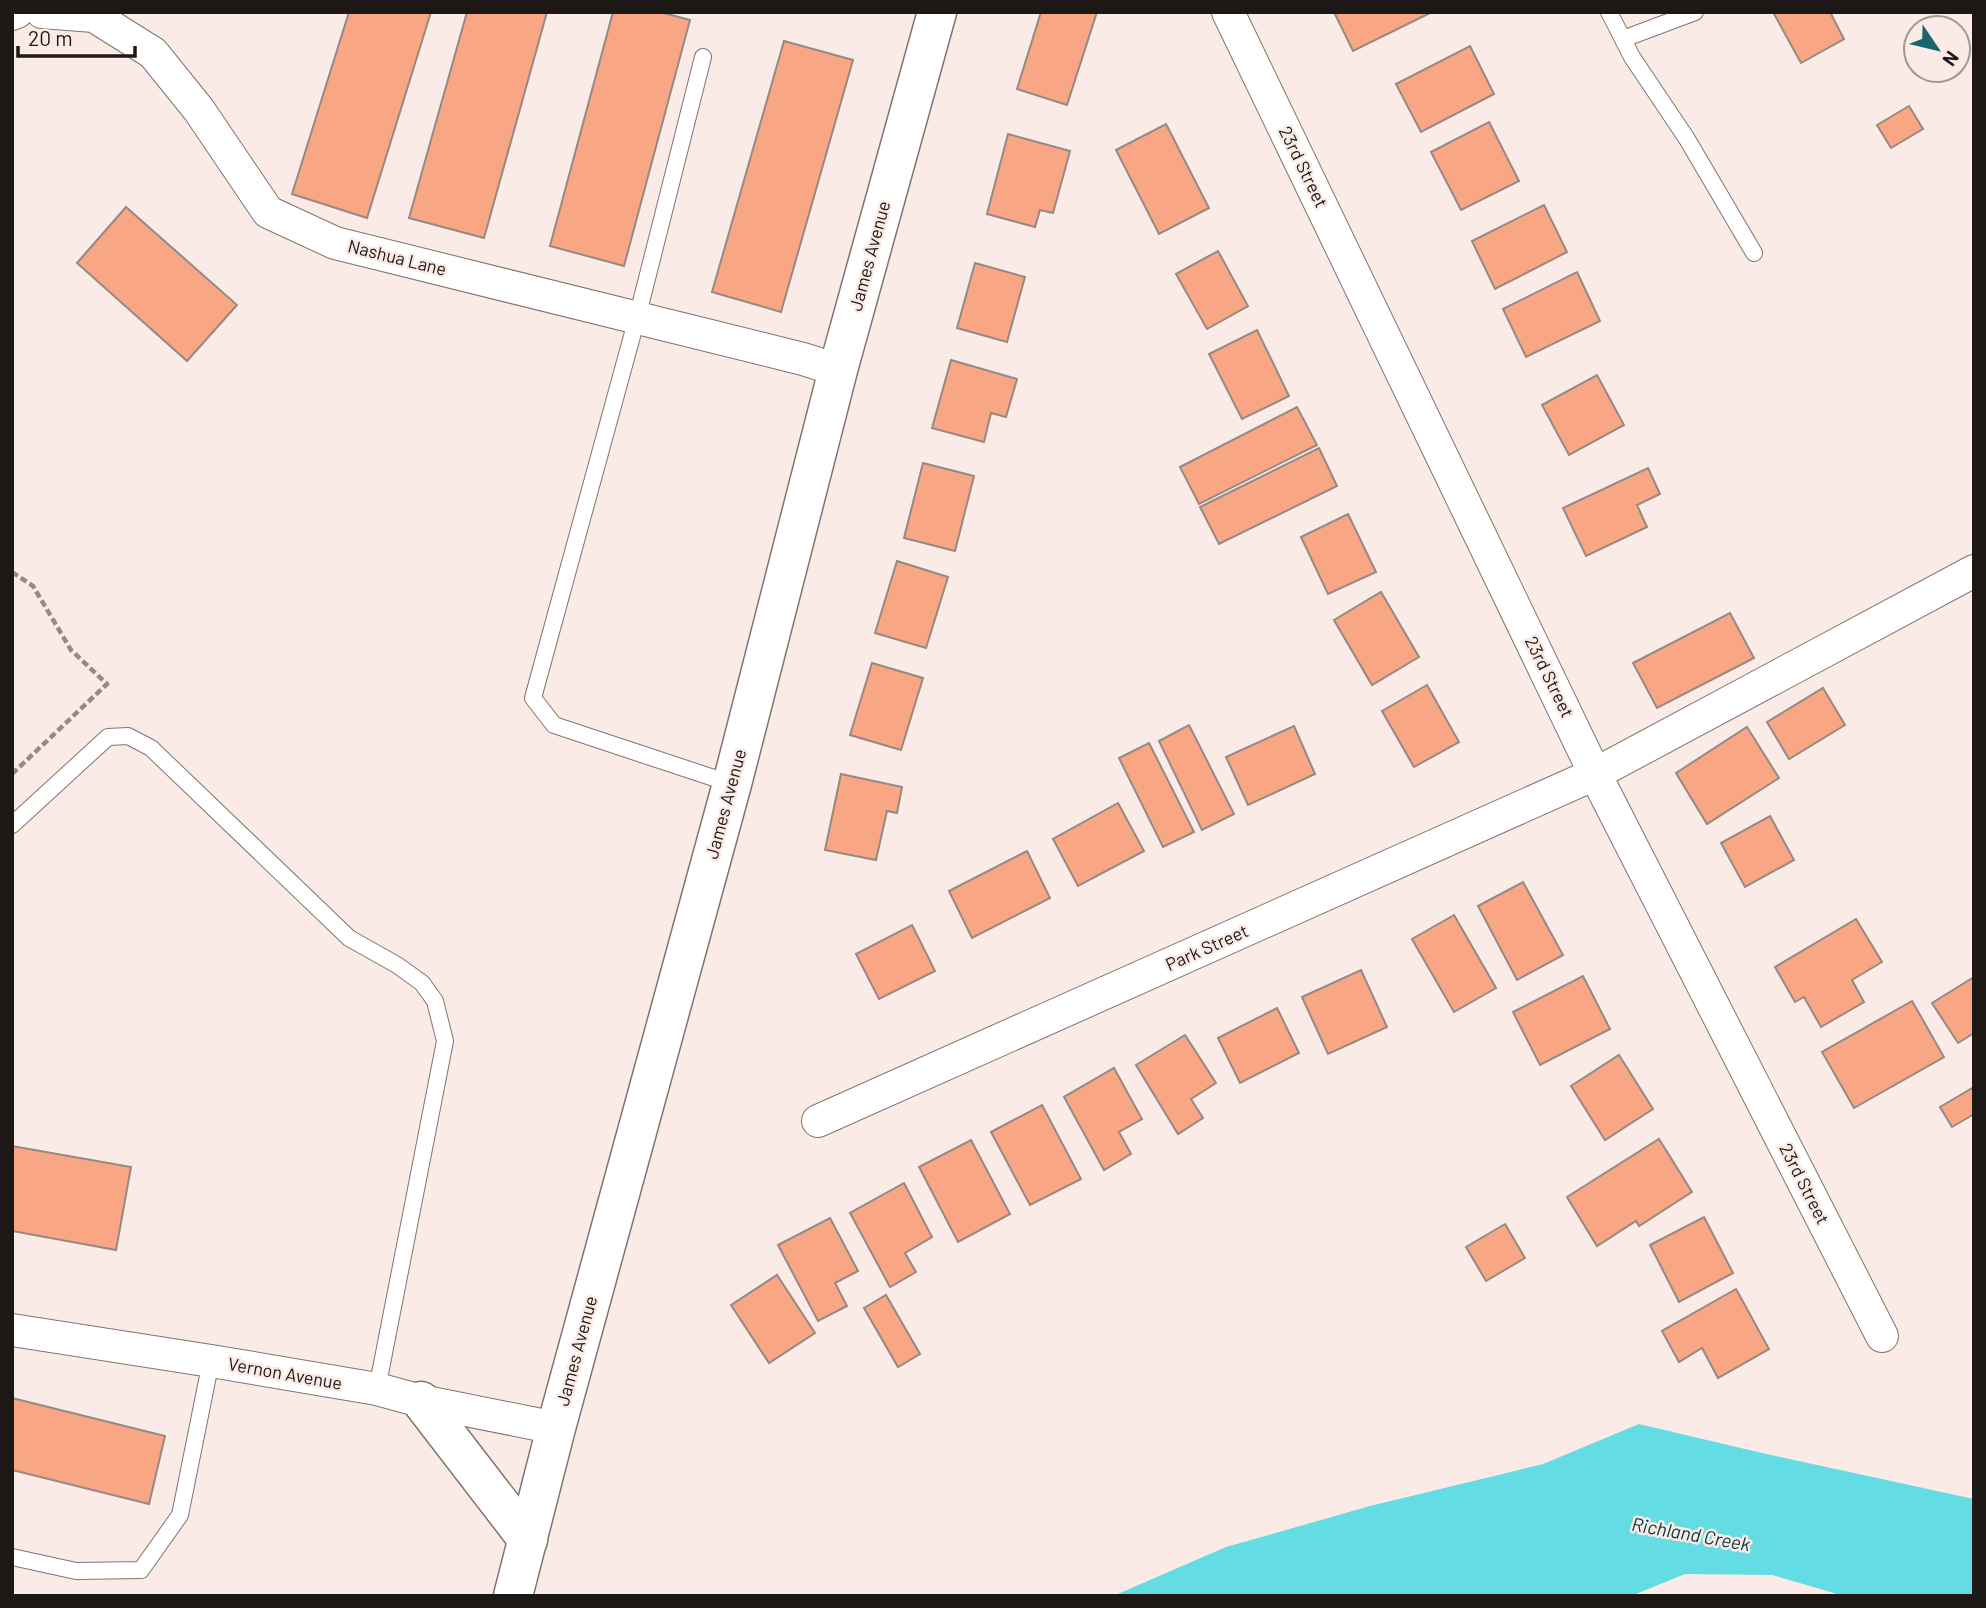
<svg xmlns="http://www.w3.org/2000/svg" width="1986" height="1608" viewBox="0 0 1986 1608" font-family="Barlow,sans-serif">
<style>
.water{fill:#64dce3}
.building{fill:#f8a684;stroke:#968984;stroke-width:2}
.lines{fill:none;stroke-linecap:round;stroke-linejoin:round}
.service-casing{stroke:#81746f;stroke-width:18}
.minor-casing{stroke:#81746f;stroke-width:34}
.tertiary-casing{stroke:#81746f;stroke-width:41}
.path{stroke:#958a87;stroke-width:4.5;stroke-dasharray:7 3.5;stroke-linecap:butt}
.service{stroke:#fff;stroke-width:16}
.minor{stroke:#fff;stroke-width:32}
.tertiary{stroke:#fff;stroke-width:38}
.labels{text-anchor:middle;stroke-width:5;stroke-linejoin:round;paint-order:stroke}
.street-label{font-size:18px;fill:#1d1816;stroke:#faebe6}
.water-label{font-size:19px;font-style:italic;fill:#003a3e;stroke:#faebe6}
</style>
<rect width="100%" height="100%" fill="#faebe6"/>
<path class="water" d="M1639 1424 1762 1453 1974 1499V1596H1844L1772 1575 1685 1574 1631 1596H1113L1226 1547 1370 1506 1543 1464Z"/>
<g class="building">
<path d="M349 12H431L367 218 292 194Z"/>
<path d="M467 12H547L484 238 409 218Z"/>
<path d="M613 12H660L690 20 624 266 550 246Z"/>
<path d="M1041 12H1097L1067 105 1017 89Z"/>
<path d="M1334 12H1432L1353 51Z"/>
<path d="M1773 12H1830L1844 39 1801 63Z"/>
<path d="M784 41 853 60 781 312 712 292Z"/>
<path d="M1470 46 1494 94 1421 132 1396 84Z"/>
<path d="M1909 106 1923 129 1891 148 1877 125Z"/>
<path d="M1489 122 1519 181 1461 210 1431 152Z"/>
<path d="M1166 124 1209 208 1159 234 1116 150Z"/>
<path d="M1008 134 1070 151 1053 213 1040 210 1035 227 987 214Z"/>
<path d="M1544 205 1567 252 1495 289 1472 241Z"/>
<path d="M126 207 237 305 187 361 77 263Z"/>
<path d="M1218 251 1248 306 1207 329 1176 274Z"/>
<path d="M975 263 1025 277 1007 342 957 328Z"/>
<path d="M1577 272 1600 321 1526 357 1503 309Z"/>
<path d="M1257 330 1289 396 1242 419 1209 354Z"/>
<path d="M951 360 1017 379 1006 417 991 413 984 442 932 428Z"/>
<path d="M1597 375 1624 425 1569 455 1542 405Z"/>
<path d="M1297 407 1317 445 1199 504 1180 467Z"/>
<path d="M1319 448 1337 486 1219 544 1200 507Z"/>
<path d="M923 463 974 476 955 551 904 538Z"/>
<path d="M1648 468 1660 494 1637 505 1647 527 1586 556 1563 508Z"/>
<path d="M1348 514 1376 572 1328 594 1301 537Z"/>
<path d="M897 561 948 577 926 648 875 633Z"/>
<path d="M1381 592 1419 657 1372 685 1334 620Z"/>
<path d="M1730 613 1754 658 1657 708 1633 663Z"/>
<path d="M872 663 923 678 901 750 850 735Z"/>
<path d="M1427 685 1459 742 1414 767 1382 711Z"/>
<path d="M1823 688 1845 725 1789 759 1767 722Z"/>
<path d="M1189 725 1234 814 1202 830 1159 741Z"/>
<path d="M1294 726 1315 774 1248 805 1226 757Z"/>
<path d="M1747 727 1779 778 1707 824 1676 773Z"/>
<path d="M1149 743 1194 832 1163 847 1119 758Z"/>
<path d="M841 774 902 787 897 813 887 811 876 860 825 850Z"/>
<path d="M1118 803 1144 851 1078 886 1053 839Z"/>
<path d="M1770 816 1794 860 1745 887 1721 843Z"/>
<path d="M1027 851 1050 898 972 938 949 891Z"/>
<path d="M1523 882 1563 955 1517 980 1478 906Z"/>
<path d="M1454 915 1496 988 1454 1012 1412 939Z"/>
<path d="M1856 919 1882 962 1852 980 1864 1002 1821 1027 1804 997 1795 1002 1775 967Z"/>
<path d="M912 925 935 971 879 999 856 954Z"/>
<path d="M1361 970 1387 1027 1328 1054 1302 997Z"/>
<path d="M1583 976 1610 1029 1540 1065 1513 1012Z"/>
<path d="M1974 977V1033L1958 1043 1932 1003Z"/>
<path d="M1912 1001 1944 1057 1854 1108 1822 1052Z"/>
<path d="M1277 1008 1299 1053 1240 1083 1218 1038Z"/>
<path d="M1185 1035 1216 1083 1191 1099 1203 1118 1178 1134 1136 1065Z"/>
<path d="M1619 1055 1653 1109 1605 1140 1571 1086Z"/>
<path d="M1114 1068 1142 1119 1119 1132 1131 1154 1104 1170 1064 1097Z"/>
<path d="M1974 1087V1114L1952 1127 1940 1107Z"/>
<path d="M1042 1105 1081 1179 1030 1205 991 1132Z"/>
<path d="M1659 1139 1692 1192 1639 1226 1636 1221 1597 1246 1567 1197Z"/>
<path d="M971 1140 1010 1214 958 1242 919 1167Z"/>
<path d="M12 1146 131 1167 116 1250 12 1231Z"/>
<path d="M904 1183 932 1237 905 1253 916 1272 890 1287 850 1213Z"/>
<path d="M1704 1217 1733 1273 1679 1302 1650 1245Z"/>
<path d="M830 1218 858 1271 835 1283 847 1306 818 1321 778 1245Z"/>
<path d="M1505 1224 1525 1258 1486 1281 1466 1247Z"/>
<path d="M777 1275 815 1333 769 1363 731 1305Z"/>
<path d="M1736 1289 1769 1349 1718 1378 1702 1348 1679 1362 1662 1331Z"/>
<path d="M886 1295 920 1354 898 1367 864 1308Z"/>
<path d="M12 1398 165 1436 149 1504 12 1470Z"/>
</g>
<g class="lines">
<defs>
<g id="service">
<path d="M1609 12 1632 57 1687 139 1754 253"/>
<path d="M1623 39 1695 12"/>
<path d="M703 57 637 318 533 698 554 725 732 784"/>
<path d="M12 825 108 737 128 736 151 748 349 938 397 965 422 983 435 1001 445 1041 377 1389"/>
<path d="M12 1557 76 1571 141 1570 180 1515 211 1361"/>
</g>
<g id="minor">
<path d="M42 12 94 16 153 53 199 110 268 212 335 243 803 359 838 370"/>
<path d="M1228 12 1595 774 1882 1336"/>
<path d="M12 14 17 12"/>
<path d="M818 1121 1595 774 1974 571"/>
<path d="M12 1330 211 1361 377 1389 421 1401 556 1428"/>
</g>
<g id="tertiary">
<path d="M421 1401 528 1540"/>
<path d="M513 1596 556 1428 732 784 838 370 937 12"/>
</g>
</defs>
<use href="#service" class="service-casing"/>
<use href="#minor" class="minor-casing"/>
<use href="#tertiary" class="tertiary-casing"/>
<path class="path" d="M12 572 33 586 71 650 107 684 12 774"/>
<use href="#service" class="service"/>
<use href="#minor" class="minor"/>
<use href="#tertiary" class="tertiary"/>
</g>
<g class="labels">
<g class="street-label">
<text transform="translate(1303 167) rotate(64)" y="6">23rd Street</text>
<text transform="translate(870 256) rotate(-75)" y="6">James Avenue</text>
<text transform="translate(397 258) rotate(14)" y="6">Nashua Lane</text>
<text transform="translate(1549 677) rotate(64)" y="6">23rd Street</text>
<text transform="translate(726 804) rotate(-75)" y="6">James Avenue</text>
<text transform="translate(1207 948) rotate(-24)" y="6">Park Street</text>
<text transform="translate(1804 1184) rotate(63)" y="6">23rd Street</text>
<text transform="translate(577 1351) rotate(-75)" y="6">James Avenue</text>
<text transform="translate(285 1374) rotate(10)" y="6">Vernon Avenue</text>
</g>
<g class="water-label">
<text transform="translate(1691 1534) rotate(10)" y="7">Richland Creek</text>
</g>
</g>
<rect width="1986" height="1608" fill="none" stroke="#1d1816" stroke-width="28"/>
<g transform="translate(1937 49) rotate(125)"><circle r="33" fill="#faebe6" stroke="#a29793" stroke-width="2"/>
<path d="M0-5L12 26L0 18L-12 26Z" fill="#19676c"/>
<text y="-10" font-size="19" font-weight="bold" text-anchor="middle" fill="#1d1816">N</text>
</g>
<path d="M18 46v10h117v-10" fill="none" stroke="#1d1816" stroke-width="3.5"/>
<text x="28" y="46" font-size="21" fill="#1d1816" stroke="#faebe6" stroke-width="5" paint-order="stroke">20 m</text>
</svg>
